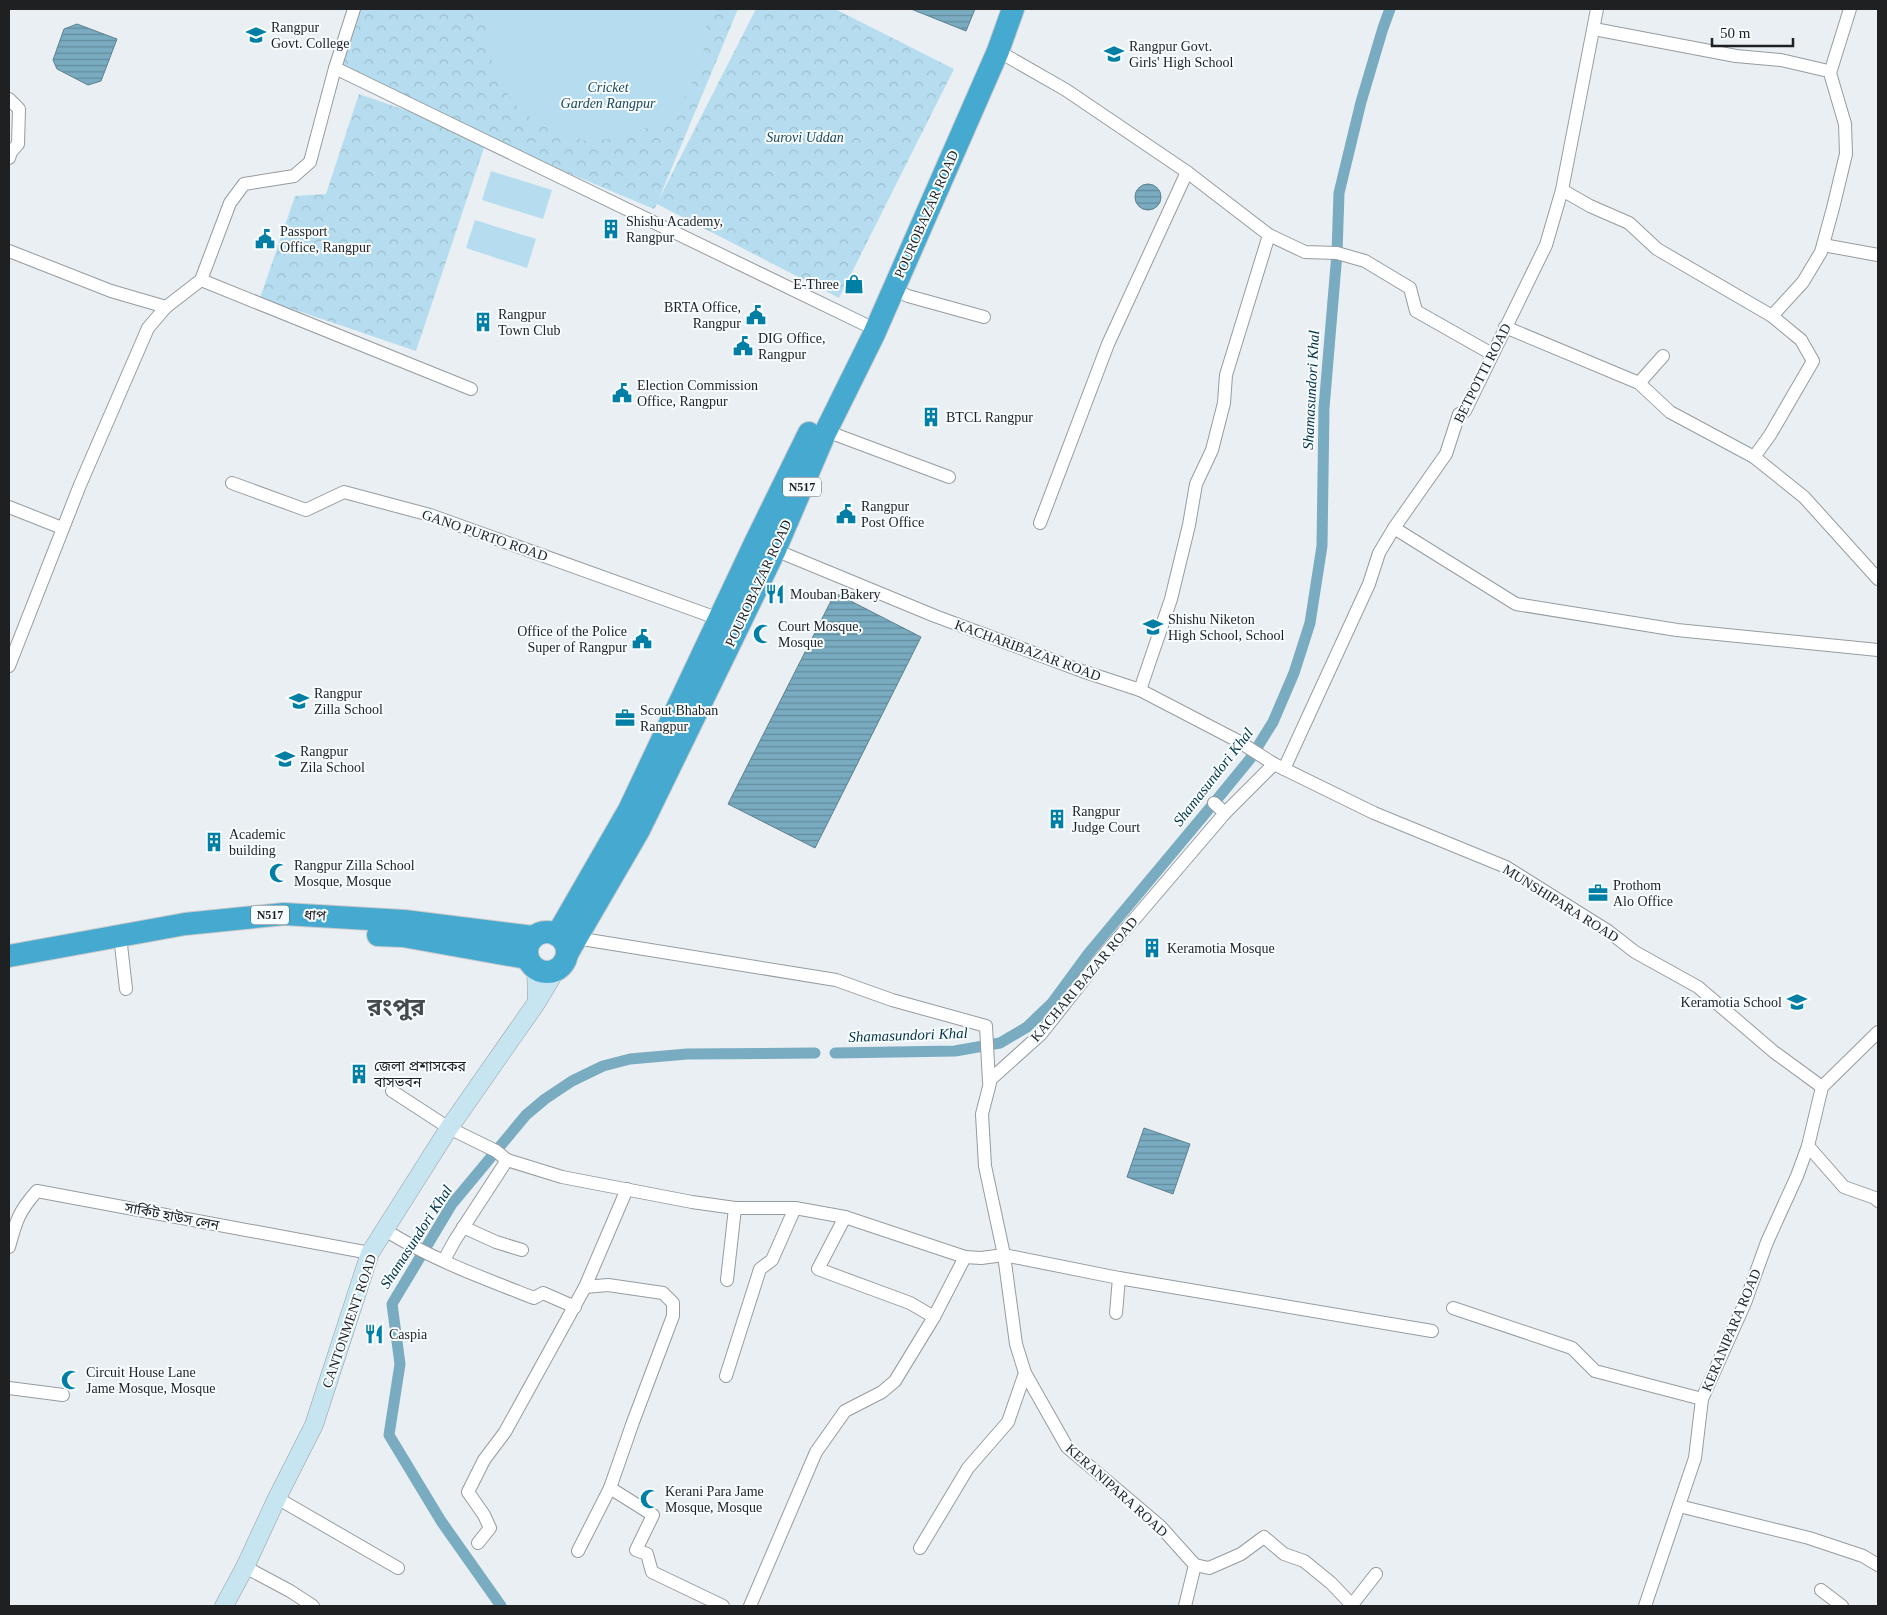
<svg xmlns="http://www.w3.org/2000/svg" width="1887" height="1615" viewBox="0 0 1887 1615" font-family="'Times New Roman','Noto Sans Bengali',serif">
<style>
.park{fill:url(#park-crowns)}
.pitch{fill:#b6ddef}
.water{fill:url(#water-rules);stroke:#5e8191}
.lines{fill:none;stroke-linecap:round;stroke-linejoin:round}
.canal{stroke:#79abc1;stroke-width:11}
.street-casing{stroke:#969c9f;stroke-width:14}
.secondary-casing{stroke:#969c9f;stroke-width:19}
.highway-casing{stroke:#c9c9ca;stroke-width:24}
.street{stroke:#fff;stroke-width:12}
.secondary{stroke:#c7e5f1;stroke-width:18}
.highway{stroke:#45a9d0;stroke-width:22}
.labels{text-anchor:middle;stroke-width:4;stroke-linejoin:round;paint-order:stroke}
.shield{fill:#f7fdff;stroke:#5f6264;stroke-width:1}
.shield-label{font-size:12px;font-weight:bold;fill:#1e2022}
.poi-label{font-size:14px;fill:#1e2022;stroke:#f7fdff;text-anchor:start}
.park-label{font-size:14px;font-style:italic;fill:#1b4657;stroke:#f7fdff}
.street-label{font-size:14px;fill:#1e2022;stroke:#f7fdff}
.water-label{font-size:15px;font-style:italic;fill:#043343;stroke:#f7fdff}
.town-label{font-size:24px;font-weight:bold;fill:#454b4d;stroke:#f7fdff}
</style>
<defs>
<pattern id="park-crowns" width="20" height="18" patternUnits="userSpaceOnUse" patternTransform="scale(1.25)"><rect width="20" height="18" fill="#b6ddef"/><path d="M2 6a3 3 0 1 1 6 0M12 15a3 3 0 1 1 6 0" fill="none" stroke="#9cbdcd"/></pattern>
<pattern id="water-rules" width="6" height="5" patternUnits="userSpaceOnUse" patternTransform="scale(1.25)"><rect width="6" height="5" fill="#79abc1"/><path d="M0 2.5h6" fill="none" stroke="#638b9c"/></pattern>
</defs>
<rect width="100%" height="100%" fill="#e9eff3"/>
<path class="park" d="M357 9H738L658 201 756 9H835L954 69 839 298 657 204 654 209 487 139 416 351 260 298 295 196 326 194 359 94 466 131 330 72Z"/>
<g class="pitch">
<path d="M489 9H704L707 33 700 69 683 100 655 124 622 138 586 141 551 131 521 111 499 83 488 48Z"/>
<path d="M491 171 552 190 543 219 482 200Z"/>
<path d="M475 220 536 239 527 268 466 248Z"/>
</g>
<g class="water">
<path d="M911 9H975L966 31Z"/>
<path d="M77 24 117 39 101 81 88 85 57 69 53 60 64 29Z"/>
<circle cx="1148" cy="197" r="13"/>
<path d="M835 593 921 637 815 848 728 804Z"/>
<path d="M1144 1128 1190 1144 1173 1194 1127 1177Z"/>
</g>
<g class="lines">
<g class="canal">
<path d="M835 1053 955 1051 1000 1043 1027 1027 1052 1003 1088 954 1214 803 1250 759 1273 722 1294 673 1310 623 1322 546 1324 408 1337 253 1339 193 1361 102 1383 28 1390 9"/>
<path d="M501 1606 441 1521 389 1435 400 1364 392 1304 452 1204 526 1115 545 1099 572 1081 603 1066 630 1059 687 1054 815 1053"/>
</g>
<defs>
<g id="street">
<path d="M1594 29 1736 56 1781 60 1824 70"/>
<path d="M998 51 1066 90 1187 172 1269 235 1305 252 1337 253 1365 261 1410 288 1416 311 1492 354"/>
<path d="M335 68 864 324"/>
<path d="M9 99 19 109 18 144 11 152 9 158"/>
<path d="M1562 190 1590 206 1629 223 1657 249 1772 316 1801 340 1813 361 1770 435 1754 457"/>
<path d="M1823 245 1878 255"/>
<path d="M9 251 111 291 166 307"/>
<path d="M201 280 471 389"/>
<path d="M893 289 908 296 984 317"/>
<path d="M1772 316 1803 282 1821 252 1833 208 1846 154 1845 124 1830 73 1850 9"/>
<path d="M1505 327 1639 383 1670 412 1754 457 1804 497 1878 579"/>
<path d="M1639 383 1663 356"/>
<path d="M826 431 949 477"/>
<path d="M232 483 306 510 344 492 430 515 725 621"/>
<path d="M9 507 62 528"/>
<path d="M1040 523 1108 344 1187 172"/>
<path d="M1394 528 1516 604 1677 630 1878 650"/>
<path d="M775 550 935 616 1082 671 1140 690 1238 741 1274 764 1374 813 1506 867 1608 931 1635 952 1698 987 1774 1052 1822 1087"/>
<path d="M9 666 80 485 148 328 166 307 201 280 230 203 244 184 294 176 310 162 335 68 354 9"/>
<path d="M1140 690 1171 599 1189 525 1196 484 1212 450 1224 403 1226 375 1269 235"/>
<path d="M1284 769 1369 584 1379 553 1394 528 1446 454 1459 414 1465 411 1546 245 1562 190 1597 9"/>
<path d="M1214 803 1225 813"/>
<path d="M120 936 126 989"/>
<path d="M576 938 836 980 892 1000 986 1026 989 1082"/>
<path d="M1822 1087 1878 1032"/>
<path d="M392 1091 449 1128 496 1151 507 1160 562 1177 692 1202 735 1208H795L845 1217 965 1257 981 1258 1004 1255 1119 1278 1432 1331"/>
<path d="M1808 1146 1844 1187 1875 1198 1878 1201"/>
<path d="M845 1217 818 1269 910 1303 934 1317"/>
<path d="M463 1227 496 1242 522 1250"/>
<path d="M385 1230C431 1259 483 1278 534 1298L543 1293 575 1307"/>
<path d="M9 1247C16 1221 19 1211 37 1191L370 1253"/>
<path d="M444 1260 455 1240 507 1160"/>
<path d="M727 1280 735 1208"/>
<path d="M1453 1308 1572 1348 1595 1371 1702 1399"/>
<path d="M1116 1313 1119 1278"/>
<path d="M726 1376 760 1269 772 1260 795 1208"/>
<path d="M9 1388 63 1395"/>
<path d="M610 1488 653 1515 636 1550 647 1554 652 1572 723 1606"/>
<path d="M277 1498 398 1568"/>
<path d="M1679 1506 1809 1538 1863 1556 1878 1565"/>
<path d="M478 1543 490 1528 484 1515 468 1492 484 1460 505 1432 585 1287"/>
<path d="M920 1548 968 1468 1008 1422 1025 1373"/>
<path d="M578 1551 610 1488 633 1422 673 1316V1303L663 1293 608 1285 585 1287 627 1189"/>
<path d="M1195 1565 1209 1568 1241 1554 1264 1537 1284 1554 1304 1561 1331 1583 1352 1605"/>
<path d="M245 1567 290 1591 313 1606"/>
<path d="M1821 1590 1842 1606"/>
<path d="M750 1606 816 1452 845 1411 882 1392 895 1381 934 1317 965 1257"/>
<path d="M1185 1606 1195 1565 1160 1526 1067 1447 1025 1373 1016 1344 1004 1255 985 1166 982 1114 991 1079 1041 1034 1097 963 1225 813 1274 764"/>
<path d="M1351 1606 1376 1574"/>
<path d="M1645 1606 1695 1458 1702 1399 1745 1303 1767 1242 1797 1176 1808 1146 1822 1087"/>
</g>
<g id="secondary">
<path d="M536 969 537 1001"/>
<path d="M224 1606 245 1567 277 1498 314 1425 370 1253 449 1128 537 1002 556 970"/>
</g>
<g id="highway">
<circle cx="547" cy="952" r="20"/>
<path d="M378 935 403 936 527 958"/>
<path d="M557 935 629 810 756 541 809 433"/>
<path d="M567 954 639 830 737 629 775 550 826 431 874 334 998 51 1013 9"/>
<path d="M9 956 185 924 284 914 404 921 533 937"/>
</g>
</defs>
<use href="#street" class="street-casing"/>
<use href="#secondary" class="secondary-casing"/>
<use href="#highway" class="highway-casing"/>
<use href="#street" class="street"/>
<use href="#secondary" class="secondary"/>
<use href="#highway" class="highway"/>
</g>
<defs>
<symbol id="university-bare" viewBox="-9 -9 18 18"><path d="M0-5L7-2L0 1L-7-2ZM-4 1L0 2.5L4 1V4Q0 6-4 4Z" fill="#007ea4" stroke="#f7fdff" stroke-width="2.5" paint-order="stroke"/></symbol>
<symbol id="school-bare" viewBox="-9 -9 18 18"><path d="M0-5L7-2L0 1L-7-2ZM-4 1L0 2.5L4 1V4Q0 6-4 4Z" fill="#007ea4" stroke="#f7fdff" stroke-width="2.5" paint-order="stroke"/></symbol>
<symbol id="building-bare" viewBox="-9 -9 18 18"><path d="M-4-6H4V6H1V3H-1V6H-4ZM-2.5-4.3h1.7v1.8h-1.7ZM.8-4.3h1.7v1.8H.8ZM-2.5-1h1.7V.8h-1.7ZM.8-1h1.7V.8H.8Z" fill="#007ea4" stroke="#f7fdff" stroke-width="2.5" paint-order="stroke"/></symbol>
<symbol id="civic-bare" viewBox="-9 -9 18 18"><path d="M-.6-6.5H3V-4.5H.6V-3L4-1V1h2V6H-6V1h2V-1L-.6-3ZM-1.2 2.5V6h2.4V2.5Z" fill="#007ea4" stroke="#f7fdff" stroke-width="2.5" paint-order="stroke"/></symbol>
<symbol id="shop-bare" viewBox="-9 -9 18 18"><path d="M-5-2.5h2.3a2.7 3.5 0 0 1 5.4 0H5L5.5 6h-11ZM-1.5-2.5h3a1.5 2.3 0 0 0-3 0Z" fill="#007ea4" stroke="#f7fdff" stroke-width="2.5" paint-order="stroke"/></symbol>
<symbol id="restaurant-bare" viewBox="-9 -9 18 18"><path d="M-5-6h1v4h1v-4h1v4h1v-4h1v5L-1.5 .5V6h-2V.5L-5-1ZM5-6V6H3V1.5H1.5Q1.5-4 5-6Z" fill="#007ea4" stroke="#f7fdff" stroke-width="2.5" paint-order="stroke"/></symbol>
<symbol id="mosque-bare" viewBox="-9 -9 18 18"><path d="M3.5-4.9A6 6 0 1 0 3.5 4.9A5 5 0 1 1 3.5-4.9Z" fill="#007ea4" stroke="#f7fdff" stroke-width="2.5" paint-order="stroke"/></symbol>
<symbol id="office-bare" viewBox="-9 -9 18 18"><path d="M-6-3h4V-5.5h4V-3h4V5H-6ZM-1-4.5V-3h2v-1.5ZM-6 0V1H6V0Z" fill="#007ea4" stroke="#f7fdff" stroke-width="2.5" paint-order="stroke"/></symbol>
</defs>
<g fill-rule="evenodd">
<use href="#university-bare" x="242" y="21" width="28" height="28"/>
<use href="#school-bare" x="1100" y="40" width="28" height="28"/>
<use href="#building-bare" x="597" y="215" width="28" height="28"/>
<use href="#civic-bare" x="251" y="225" width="28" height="28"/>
<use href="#shop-bare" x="840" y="270" width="28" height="28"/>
<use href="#civic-bare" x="742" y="301" width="28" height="28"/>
<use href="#building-bare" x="469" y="308" width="28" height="28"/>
<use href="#civic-bare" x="729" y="332" width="28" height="28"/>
<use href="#civic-bare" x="608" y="379" width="28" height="28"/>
<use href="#building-bare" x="917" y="403" width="28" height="28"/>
<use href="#civic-bare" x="832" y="500" width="28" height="28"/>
<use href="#restaurant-bare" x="761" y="580" width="28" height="28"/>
<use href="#school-bare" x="1139" y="613" width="28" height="28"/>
<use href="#mosque-bare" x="749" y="620" width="28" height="28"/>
<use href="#civic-bare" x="628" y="625" width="28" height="28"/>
<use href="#school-bare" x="285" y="687" width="28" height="28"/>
<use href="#office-bare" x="611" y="704" width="28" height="28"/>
<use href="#school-bare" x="271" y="745" width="28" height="28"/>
<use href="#building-bare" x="1043" y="805" width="28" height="28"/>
<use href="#building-bare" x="200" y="828" width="28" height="28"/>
<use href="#mosque-bare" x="265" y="859" width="28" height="28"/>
<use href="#office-bare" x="1584" y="879" width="28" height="28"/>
<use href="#building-bare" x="1138" y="934" width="28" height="28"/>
<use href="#school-bare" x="1783" y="988" width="28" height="28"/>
<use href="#building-bare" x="345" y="1060" width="28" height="28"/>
<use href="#restaurant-bare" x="360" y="1320" width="28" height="28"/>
<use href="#mosque-bare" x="57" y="1366" width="28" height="28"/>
<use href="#mosque-bare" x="636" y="1485" width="28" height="28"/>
</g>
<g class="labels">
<g class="shield">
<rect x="783" y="477.5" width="38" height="19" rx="4"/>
<rect x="251" y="905.5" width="38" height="19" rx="4"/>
</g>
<g class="shield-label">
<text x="802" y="491">N517</text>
<text x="270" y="919">N517</text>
</g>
<g class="poi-label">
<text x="271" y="32">Rangpur<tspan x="271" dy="16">Govt. College</tspan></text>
<text x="1129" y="51">Rangpur Govt.<tspan x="1129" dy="16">Girls' High School</tspan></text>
<text x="626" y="226">Shishu Academy,<tspan x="626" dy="16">Rangpur</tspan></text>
<text x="280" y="236">Passport<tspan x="280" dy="16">Office, Rangpur</tspan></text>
<text x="839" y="289" text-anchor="end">E-Three</text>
<text x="741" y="312" text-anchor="end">BRTA Office,<tspan x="741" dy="16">Rangpur</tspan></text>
<text x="498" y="319">Rangpur<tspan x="498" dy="16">Town Club</tspan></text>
<text x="758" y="343">DIG Office,<tspan x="758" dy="16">Rangpur</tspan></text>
<text x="637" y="390">Election Commission<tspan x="637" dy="16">Office, Rangpur</tspan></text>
<text x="946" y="422">BTCL Rangpur</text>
<text x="861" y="511">Rangpur<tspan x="861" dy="16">Post Office</tspan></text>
<text x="790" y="599">Mouban Bakery</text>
<text x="1168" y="624">Shishu Niketon<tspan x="1168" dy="16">High School, School</tspan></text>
<text x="778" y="631">Court Mosque,<tspan x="778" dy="16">Mosque</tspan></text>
<text x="627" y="636" text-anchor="end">Office of the Police<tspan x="627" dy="16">Super of Rangpur</tspan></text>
<text x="314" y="698">Rangpur<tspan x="314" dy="16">Zilla School</tspan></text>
<text x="640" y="715">Scout Bhaban<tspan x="640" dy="16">Rangpur</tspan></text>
<text x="300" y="756">Rangpur<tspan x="300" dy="16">Zila School</tspan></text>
<text x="1072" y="816">Rangpur<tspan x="1072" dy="16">Judge Court</tspan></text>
<text x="229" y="839">Academic<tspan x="229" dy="16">building</tspan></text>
<text x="294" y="870">Rangpur Zilla School<tspan x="294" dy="16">Mosque, Mosque</tspan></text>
<text x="1613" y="890">Prothom<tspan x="1613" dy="16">Alo Office</tspan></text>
<text x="1167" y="953">Keramotia Mosque</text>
<text x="1782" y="1007" text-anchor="end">Keramotia School</text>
<text x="374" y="1071">জেলা প্রশাসকের<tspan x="374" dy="16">বাসভবন</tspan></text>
<text x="389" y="1339">Caspia</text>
<text x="86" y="1377">Circuit House Lane<tspan x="86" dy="16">Jame Mosque, Mosque</tspan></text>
<text x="665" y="1496">Kerani Para Jame<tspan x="665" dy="16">Mosque, Mosque</tspan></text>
</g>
<g class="park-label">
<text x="608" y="92">Cricket<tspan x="608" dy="16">Garden Rangpur</tspan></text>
<text x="805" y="142">Surovi Uddan</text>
</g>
<g class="street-label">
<text transform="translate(926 214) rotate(-66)" y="5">POUROBAZAR ROAD</text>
<text transform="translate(1482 373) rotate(-63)" y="5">BETPOTTI ROAD</text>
<text transform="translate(485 535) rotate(19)" y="5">GANO PURTO ROAD</text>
<text transform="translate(758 583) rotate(-65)" y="5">POUROBAZAR ROAD</text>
<text transform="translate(1028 650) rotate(20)" y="5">KACHARIBAZAR ROAD</text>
<text transform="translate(1561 903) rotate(32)" y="5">MUNSHIPARA ROAD</text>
<text transform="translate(315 915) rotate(3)" y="5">ধাপ</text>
<text transform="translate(1084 979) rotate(-50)" y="5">KACHARI BAZAR ROAD</text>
<text transform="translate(172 1216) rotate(11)" y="5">সার্কিট হাউস লেন</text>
<text transform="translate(349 1321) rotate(-71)" y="5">CANTONMENT ROAD</text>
<text transform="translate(1731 1330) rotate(-67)" y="5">KERANIPARA ROAD</text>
<text transform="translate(1117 1490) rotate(42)" y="5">KERANIPARA ROAD</text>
</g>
<g class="water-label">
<text transform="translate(1311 390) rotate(-87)" y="5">Shamasundori Khal</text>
<text transform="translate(1213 777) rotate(-52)" y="5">Shamasundori Khal</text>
<text transform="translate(908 1035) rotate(-2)" y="5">Shamasundori Khal</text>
<text transform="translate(416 1237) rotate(-57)" y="5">Shamasundori Khal</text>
</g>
<g class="town-label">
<text x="396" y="1015">রংপুর</text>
</g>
</g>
<rect width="1887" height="1615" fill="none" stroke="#1e2022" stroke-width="20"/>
<path d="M1712 38v8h81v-8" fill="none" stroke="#1e2022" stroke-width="2.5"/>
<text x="1720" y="38" font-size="15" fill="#1e2022" stroke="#f7fdff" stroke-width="4" paint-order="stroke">50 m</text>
</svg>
